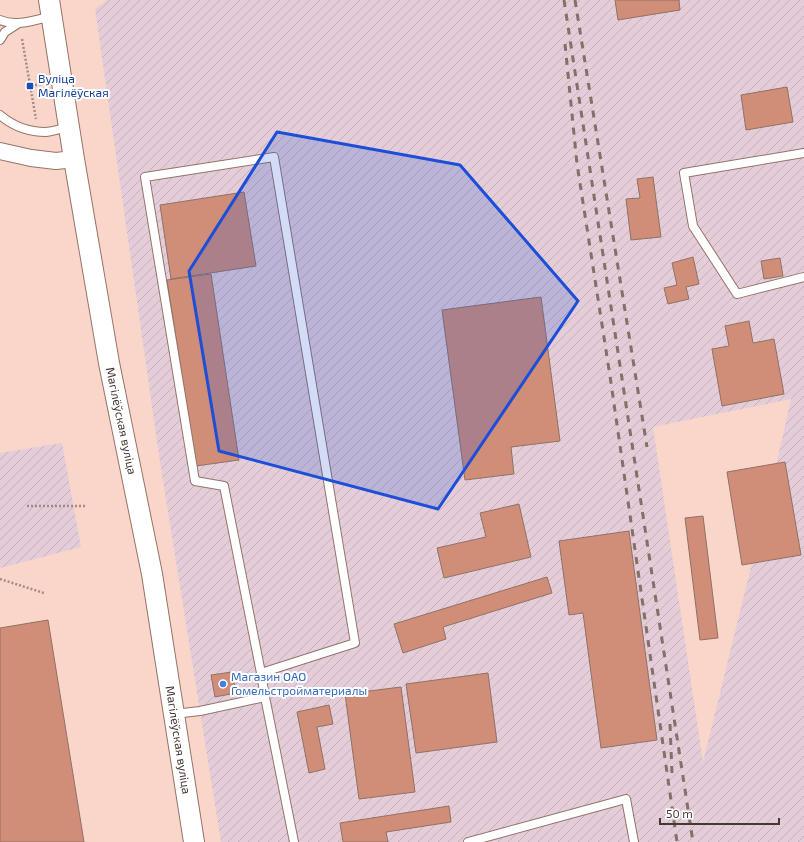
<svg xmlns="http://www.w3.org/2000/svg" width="804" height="842" viewBox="0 0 804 842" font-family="'Exo 2',sans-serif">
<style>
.industrial{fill:url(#industrial-furrows);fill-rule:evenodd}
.building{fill:#d08d78;stroke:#907166}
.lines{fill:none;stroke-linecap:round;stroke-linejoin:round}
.service-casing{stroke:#937468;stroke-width:10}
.minor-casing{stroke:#937468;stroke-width:18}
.tertiary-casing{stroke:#937468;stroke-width:22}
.path{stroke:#a58c82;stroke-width:2.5;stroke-dasharray:2 2;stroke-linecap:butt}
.service{stroke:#fff;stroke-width:8}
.minor{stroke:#fff;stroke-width:16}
.tertiary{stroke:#fff;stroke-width:20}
.rail{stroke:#857068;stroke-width:3;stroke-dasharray:7 7;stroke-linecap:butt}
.marked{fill:#1d4ed8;fill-opacity:0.2;stroke:#1d4ed8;stroke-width:3;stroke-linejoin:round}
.transit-dot{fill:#1a4fb4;stroke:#fff;stroke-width:1.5}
.shop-dot{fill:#3f7fe0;stroke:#fff;stroke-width:1.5}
.labels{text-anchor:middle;stroke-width:4;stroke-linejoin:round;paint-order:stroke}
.transit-label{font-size:12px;fill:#164399;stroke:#fff;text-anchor:start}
.street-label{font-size:12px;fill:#463833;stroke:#fff}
.shop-label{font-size:12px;fill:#366cbe;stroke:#fff;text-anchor:start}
</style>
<defs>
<pattern id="industrial-furrows" width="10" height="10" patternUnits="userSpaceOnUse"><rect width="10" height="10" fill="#e4cdd8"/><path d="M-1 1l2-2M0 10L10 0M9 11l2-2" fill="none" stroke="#c5b1ba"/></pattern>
</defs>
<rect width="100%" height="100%" fill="#f9d6c9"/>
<g class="industrial">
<path d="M107 0H804V842H221L160 462 95 9ZM791 399 778 457 703 762 653 427Z"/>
<path d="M62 443 81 547 0 568V453Z"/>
</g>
<g class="building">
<path d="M615 0H679L680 10 618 20Z"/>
<path d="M787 87 793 122 746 130 741 95Z"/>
<path d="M653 177 661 237 631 240 626 199 640 198 637 179Z"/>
<path d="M244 192 256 266 171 279 160 205Z"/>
<path d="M693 257 699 284 686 287 689 299 668 304 664 288 677 285 672 263Z"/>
<path d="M780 258 783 276 764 279 761 261Z"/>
<path d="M211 274 239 460 196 466 167 280Z"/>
<path d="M541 297 560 441 511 447 514 474 465 480 442 310Z"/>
<path d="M749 321 753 343 774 339 784 394 722 406 712 349 729 346 725 326Z"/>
<path d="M785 462 801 555 742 565 727 472Z"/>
<path d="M519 504 531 557 444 578 437 548 486 537 480 513Z"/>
<path d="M703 516 718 638 700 640 685 518Z"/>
<path d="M629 531 657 740 601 748 583 613 569 615 559 541Z"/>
<path d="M547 577 552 593 443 627 446 639 403 653 394 624Z"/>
<path d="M48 620 84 842H0V628Z"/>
<path d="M232 672 236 693 215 697 211 675Z"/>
<path d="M488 673 497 742 416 753 406 684Z"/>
<path d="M401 687 415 792 359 799 345 694Z"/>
<path d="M329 705 333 724 317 727 325 769 309 773 297 712Z"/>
<path d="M449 806 451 822 386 832 388 842H343L340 823Z"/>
</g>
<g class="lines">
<defs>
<g id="service">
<path d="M0 20C16 27 35 20 52 16"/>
<path d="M0 40 5 32 19 23"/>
<path d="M0 115C14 127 28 132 46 132 54 131 61 129 68 127"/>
<path d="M804 153 684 173 693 226 737 294 804 277"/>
<path d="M261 673 355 643 274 157 145 177 195 481 224 486 261 673 265 697 294 842"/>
<path d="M174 714 200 711 265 697"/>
<path d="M468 842 626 799 634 842"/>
</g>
<path id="minor" d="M0 151 31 158 56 161 74 159"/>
<path id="tertiary" d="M49 0 74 159 109 363 152 574 194 842"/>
</defs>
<use href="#service" class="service-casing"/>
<use href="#minor" class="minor-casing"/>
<use href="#tertiary" class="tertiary-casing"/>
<g class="path">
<path d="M22 39 36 119"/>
<path d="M31 86 45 83"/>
<path d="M27 506H87"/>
<path d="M0 579 44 593"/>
</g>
<use href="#service" class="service"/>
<use href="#minor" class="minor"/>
<use href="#tertiary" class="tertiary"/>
<g class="rail">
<path d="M564 0 693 842"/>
<path d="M575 0 647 447"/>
<path d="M565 44 577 164 610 376 677 842"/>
<path d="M670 724 672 774"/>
</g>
</g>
<path class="marked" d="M277 132 460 165 578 301 438 509 219 451 189 271Z"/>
<rect class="transit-dot" x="26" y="82" width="8" height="8" rx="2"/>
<circle class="shop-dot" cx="223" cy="684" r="4"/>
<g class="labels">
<g class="transit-label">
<text x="38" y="83">Вуліца<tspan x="38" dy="14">Магілёўская</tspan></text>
</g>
<g class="street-label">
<text transform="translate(121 421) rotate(78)" y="4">Магілёўская вуліца</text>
<text transform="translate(178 740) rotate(81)" y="4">Магілёўская вуліца</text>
</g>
<g class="shop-label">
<text x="231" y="681">Магазин ОАО<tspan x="231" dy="14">Гомельстройматериалы</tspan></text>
</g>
</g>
<path d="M660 818v6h119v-6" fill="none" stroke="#463833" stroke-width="2"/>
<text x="666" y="818" font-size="12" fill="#463833" stroke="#ffffff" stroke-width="3" paint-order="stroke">50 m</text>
</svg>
